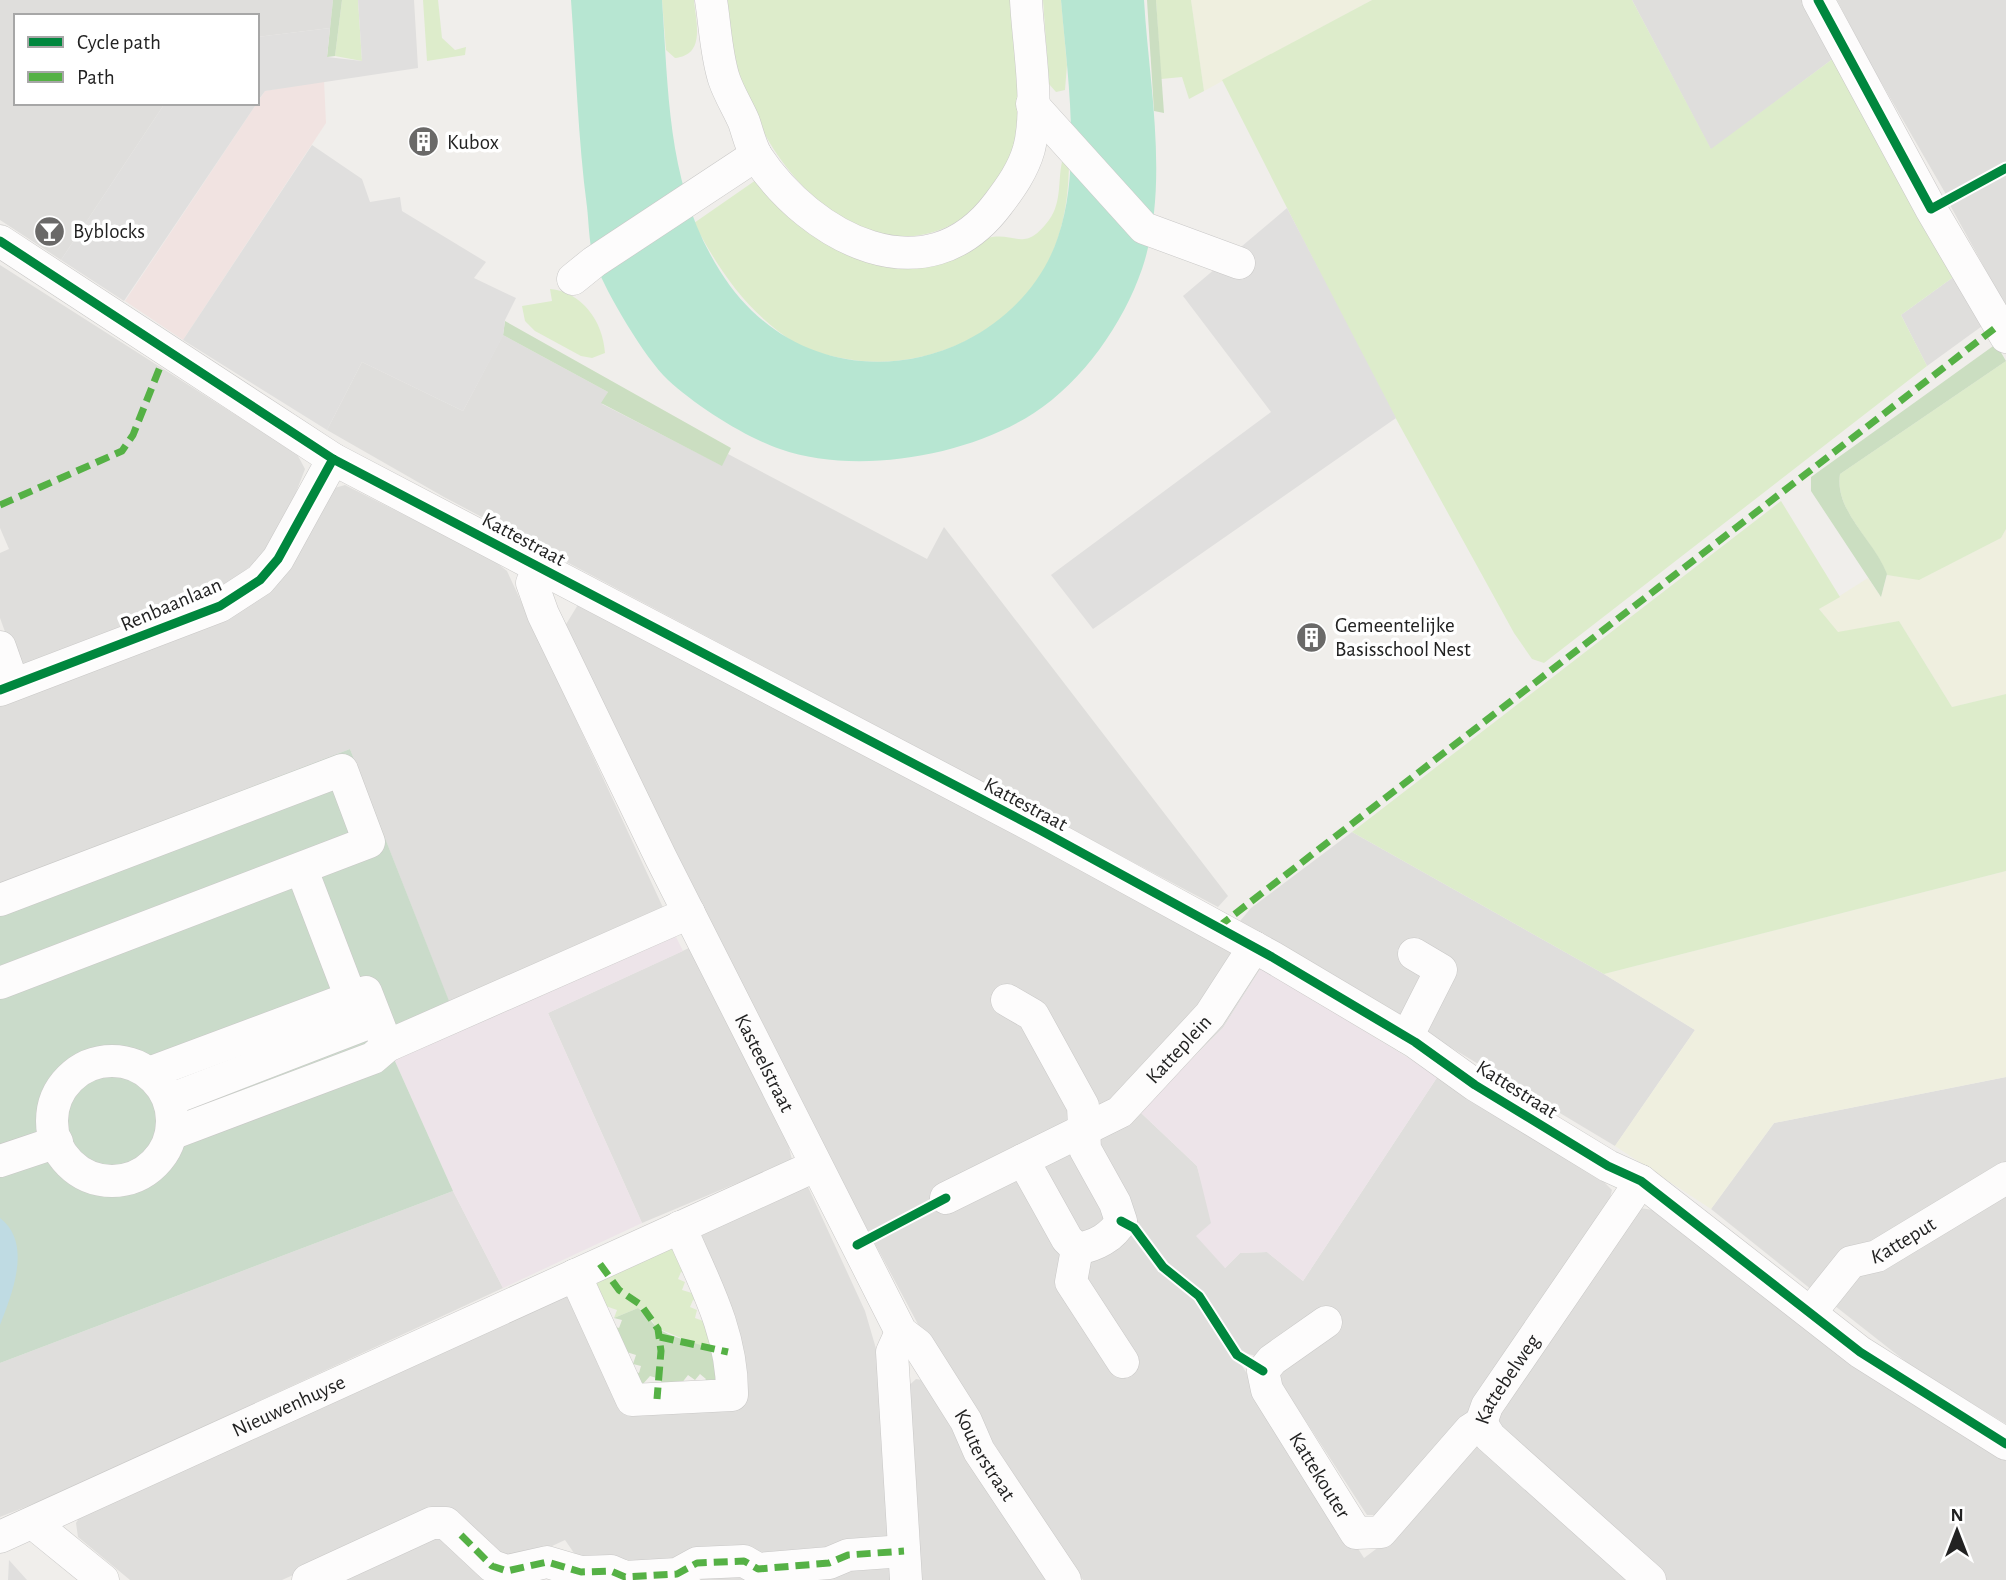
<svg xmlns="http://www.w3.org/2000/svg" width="2006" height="1580" viewBox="0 0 2006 1580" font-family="'Alegreya Sans',sans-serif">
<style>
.residential{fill:#dfdedc}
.commercial{fill:#f1e3e1}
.industrial{fill:#ede4e9}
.farmland{fill:#efefdf}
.grass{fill:#ddeccb}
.forest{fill:#cbdec1}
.cemetery{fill:#cadbca}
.pitch{fill:#b7e6d2}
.parking{fill:#e0dfde}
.water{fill:#bfdbe3}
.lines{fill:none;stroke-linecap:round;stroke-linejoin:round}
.minor-casing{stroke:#c9c8c7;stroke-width:33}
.minor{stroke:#fdfcfc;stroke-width:32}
.quiet{stroke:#55b145;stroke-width:7;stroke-dasharray:14 7;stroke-linecap:butt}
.cycleway-casing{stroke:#fff;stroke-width:13}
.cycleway{stroke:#00873e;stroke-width:9}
.labels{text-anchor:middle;stroke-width:7;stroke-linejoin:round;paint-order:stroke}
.poi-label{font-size:21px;fill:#222;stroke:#fff;text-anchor:start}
.street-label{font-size:21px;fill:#222;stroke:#fff}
</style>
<rect width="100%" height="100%" fill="#f0eeeb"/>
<g class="residential">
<path d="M0 0H333L330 28 257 37V16H16V103H165L61 260 0 220Z"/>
<path d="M1632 0H1803L1834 58 1711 150Z"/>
<path d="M1837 0H2006V164L1947 196 1870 63Z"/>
<path d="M2006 174V307L1950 205Z"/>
<path d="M0 265 297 454 305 469 284 524 262 556 220 592 24 666 12 651 0 618V553L9 549 0 528Z"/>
<path d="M1959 273 1989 321 1927 366 1901 315Z"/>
<path d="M503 335 608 392 602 404 721 465 728 454 927 559 944 527 1228 896 1218 907 444 497 327 430 362 362 463 411Z"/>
<path d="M345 485 493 560 507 571 666 914 451 1007 350 749 0 883V706L237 612 331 489Z"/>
<path d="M579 603 911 776 1261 968 1223 1028 1139 1111 1197 1166 1225 1268 1240 1253 1267 1252 1303 1281 1438 1076 1604 1182 1612 1190 1609 1202 1458 1429 1381 1515H1367L1281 1383 1259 1357 1245 1353 1237 1358 1364 1558 1403 1529 1472 1446H1482L1638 1580H1083L928 1343 717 948 565 626Z"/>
<path d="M1352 832 1604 974 1695 1030 1615 1146 1240 921 1251 908Z"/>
<path d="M689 948 788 1143 792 1160 642 1223 548 1013Z"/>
<path d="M2006 1077V1168L1817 1294 1711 1209 1774 1123Z"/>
<path d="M799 1184 808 1187 865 1311 877 1352 889 1546 583 1566 565 1540 507 1567 429 1515 282 1580H130L78 1537 76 1523 83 1511 570 1295 628 1407 743 1400 698 1235Z"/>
<path d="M2006 1185V1424L1914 1368 1830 1302 1854 1268Z"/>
<path d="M453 1191 503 1288 58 1494 0 1517V1363Z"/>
<path d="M1640 1208 1653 1210 2006 1455V1580H1667L1501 1434 1495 1414Z"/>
<path d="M916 1379 928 1381 1054 1580H917L904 1390Z"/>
<path d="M437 1531 502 1580H329Z"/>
<path d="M885 1558 897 1580H671Z"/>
</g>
<path class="commercial" d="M324 80 326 123 183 340 125 301 265 91Z"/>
<g class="industrial">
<path d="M674 933 683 951 548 1013 642 1223 503 1288 453 1191 394 1059Z"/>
<path d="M1261 968 1438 1076 1303 1281 1267 1252 1240 1253 1225 1268 1196 1236 1211 1223 1197 1166 1139 1111 1223 1028Z"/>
</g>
<g class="farmland">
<path d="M1191 0H1372L1204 91Z"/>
<path d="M2006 529V694L1952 707 1899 621 1838 633 1819 609 1868 578 1881 597 1887 575 1920 579 2001 538Z"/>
<path d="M2006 871V1077L1774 1123 1711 1209 1615 1146 1695 1030 1604 974Z"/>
</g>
<g class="grass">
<path d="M342 0H358L362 61 335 56Z"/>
<path d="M423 0H438L442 38 455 50 466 47 465 55 427 61Z"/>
<path d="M662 0H694C696 23 706 55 675 58L666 50Z"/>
<path d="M725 0H1014C1016 49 1027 106 1012 153 1001 187 975 216 942 229 907 243 874 236 841 217 769 172 732 83 725 0Z"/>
<path d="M1043 0H1061L1067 65 1065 90 1056 92 1049 84Z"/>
<path d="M1156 0H1191L1204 91 1189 99 1182 77 1161 79Z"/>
<path d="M1372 0H1632L1711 149 1834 58 1959 273 1901 315 1927 366 1544 663 1532 659 1514 633 1373 377 1222 80Z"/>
<path d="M1063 158 1069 159C1069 199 1063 241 1040 276 998 341 915 373 841 358 826 355 808 351 795 343 747 312 720 272 694 223L756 180C810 239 870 291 955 256 966 252 976 241 988 238 1015 231 1024 254 1049 220 1063 201 1057 178 1063 158Z"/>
<path d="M550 289C582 292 603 321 605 353L592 358 581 356 535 331 525 321 522 306 552 301Z"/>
<path d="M2006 361V529L2001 538 1919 580 1887 575C1875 541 1834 511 1840 474Z"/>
<path d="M1781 501 1840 597 1819 609 1838 632 1899 621 1952 707 2006 694V871L1604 974 1352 832Z"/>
<path d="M672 1243 696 1277 681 1272 678 1279 685 1282 682 1290 705 1297 708 1305 693 1300 690 1307 697 1310 695 1318 717 1326 724 1356 657 1328 647 1313 638 1308 614 1318 617 1310 594 1302 589 1286Z"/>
</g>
<g class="forest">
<path d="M333 0H342L335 56 327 57Z"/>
<path d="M1147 0H1156L1164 113 1154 111Z"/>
<path d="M505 321 731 448 722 466 601 403 608 392 503 335Z"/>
<path d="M1996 344 2006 361 1840 474C1834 511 1875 541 1887 574L1881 597 1811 491V477Z"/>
<path d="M638 1308C648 1314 652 1325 662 1331 681 1341 702 1343 721 1354L722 1381 697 1391 706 1379 700 1374 695 1380 688 1375 674 1393 663 1387 660 1379 650 1376 642 1385 624 1369 639 1373 641 1366 633 1364 636 1355 617 1349 604 1323 619 1328 622 1320 614 1318Z"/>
</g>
<path class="cemetery" d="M350 749 451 1006 394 1059 453 1191 0 1363V883Z"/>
<path class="pitch" d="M571 0H662C669 96 667 187 720 271 774 358 874 385 965 341 1008 319 1043 283 1058 237 1082 167 1067 73 1061 0H1144C1149 85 1170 187 1142 269 1123 324 1083 381 1034 413 968 456 856 476 780 449 745 437 696 406 668 380 644 357 607 294 595 263 589 247 589 224 587 207 578 138 576 69 571 0Z"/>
<g class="parking">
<path d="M358 0H414L418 68 265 91 257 102V37L330 28 327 57 362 61Z"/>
<path d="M165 103H257L124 301 61 260Z"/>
<path d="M312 145 362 179 370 202 400 197 402 211 486 262 474 278 516 298 505 320 503 336 463 411 362 362 327 430 183 340Z"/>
<path d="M1287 208 1396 418 1093 629 1051 575 1271 412 1183 296Z"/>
<path d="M9 1560 27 1580H8Z"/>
</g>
<path class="water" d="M0 1218C33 1243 12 1294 0 1325Z"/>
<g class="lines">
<defs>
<g id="minor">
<path d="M711 0C715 25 716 54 724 79 729 94 738 108 744 122 748 134 751 147 757 157 811 238 926 300 998 204 1011 187 1023 170 1029 149 1040 107 1028 43 1026 0"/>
<path d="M1818 0 1931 209 2006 337"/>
<path d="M1032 104 1144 228 1239 263"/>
<path d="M0 241 333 459 1040 830 1272 957 1415 1042 1475 1085 1608 1166 1641 1181 1860 1352 2006 1444"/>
<path d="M573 279 594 262 756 155"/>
<path id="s1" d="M539 567 532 583 543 614 661 858 901 1332 918 1345 966 1421 979 1451 1065 1580"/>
<path d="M0 647 13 684"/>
<path d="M0 690 220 606 260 580 278 559 333 459"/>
<path d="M302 870 351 998"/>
<path d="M0 900 342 770 369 842 0 983"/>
<path d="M1007 1000 1033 1015 1083 1106 1085 1149 1115 1203 1121 1221C1113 1237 1095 1246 1077 1249L1067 1239 1023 1160"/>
<path d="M1407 1037 1441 970 1414 954"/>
<circle cx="112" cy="1121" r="60"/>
<path d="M149 1073 366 992 387 1046"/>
<path d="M169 1100 376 1020"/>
<path d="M171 1134 373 1058 387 1046 689 913"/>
<path d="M0 1161 57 1142"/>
<path id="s2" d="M946 1198 1120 1112 1210 1015 1254 947"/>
<path d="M1077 1249 1071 1282 1123 1362"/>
<path d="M575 1275 632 1400 732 1395C733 1334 704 1282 680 1227"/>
<path id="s3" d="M1811 1312 1851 1262 1877 1256 2006 1178"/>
<path id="s4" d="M1326 1322 1272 1360 1263 1371 1267 1390 1356 1533 1381 1532 1470 1430 1481 1423"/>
<path d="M901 1332 892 1352 906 1580"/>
<path id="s5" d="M1481 1423 1487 1406 1641 1181"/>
<path d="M1481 1423 1490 1437 1650 1580"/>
<path d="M33 1523 103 1580"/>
<path id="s6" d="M0 1537 815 1166"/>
<path d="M308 1580 432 1523H446L492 1566 507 1571 547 1562 581 1572 611 1571 625 1577 677 1574 697 1563 744 1561 758 1569 829 1563 848 1555 904 1551"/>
</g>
</defs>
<use href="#minor" class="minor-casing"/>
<use href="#minor" class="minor"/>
<g class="quiet">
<path d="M0 505 122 451 133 435 160 367"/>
<path d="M1218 927 1999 325"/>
<path d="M600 1264 619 1290 641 1305 658 1329 661 1351 657 1399"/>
<path d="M660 1337 728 1352"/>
<path d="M461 1535 492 1566 507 1571 547 1562 581 1572 611 1571 625 1577 677 1574 697 1563 744 1561 758 1569 829 1563 848 1555 904 1551"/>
</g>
<defs>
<g id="cycleway">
<path d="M1818 0 1931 209 2006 168"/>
<path d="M0 241 333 459 1040 830 1272 957 1415 1042 1475 1085 1608 1166 1641 1181 1860 1352 2006 1444"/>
<path d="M0 690 220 606 260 580 278 559 333 459"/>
<path d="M1121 1221 1134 1228 1163 1267 1199 1296 1237 1355 1263 1371"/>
<path d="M857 1245 946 1198"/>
</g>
</defs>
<use href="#cycleway" class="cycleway-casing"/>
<use href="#cycleway" class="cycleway"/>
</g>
<defs>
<symbol id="building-disc" viewBox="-11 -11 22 22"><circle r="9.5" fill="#6a6968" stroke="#fff"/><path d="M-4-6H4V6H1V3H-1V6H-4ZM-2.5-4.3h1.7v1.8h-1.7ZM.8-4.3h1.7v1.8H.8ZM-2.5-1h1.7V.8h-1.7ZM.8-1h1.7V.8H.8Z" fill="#fff"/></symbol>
<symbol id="bar-disc" viewBox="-11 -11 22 22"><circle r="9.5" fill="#6a6968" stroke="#fff"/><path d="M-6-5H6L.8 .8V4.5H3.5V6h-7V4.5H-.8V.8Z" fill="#fff"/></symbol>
</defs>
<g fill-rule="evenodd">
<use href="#building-disc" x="406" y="124" width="35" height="35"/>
<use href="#bar-disc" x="32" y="214" width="35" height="35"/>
<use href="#building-disc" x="1294" y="620" width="35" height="35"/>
</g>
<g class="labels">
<g class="poi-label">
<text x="447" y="149">Kubox</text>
<text x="73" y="238">Byblocks</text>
<text x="1335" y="632">Gemeentelijke<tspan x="1335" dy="24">Basisschool Nest</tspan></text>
</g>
<g class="street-label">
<text transform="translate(524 539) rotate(28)" y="7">Kattestraat</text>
<text transform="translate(171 604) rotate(-23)" y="7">Renbaanlaan</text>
<text transform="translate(1026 804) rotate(28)" y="7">Kattestraat</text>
<text dy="7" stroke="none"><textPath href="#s2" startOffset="280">Katteplein</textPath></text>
<text dy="7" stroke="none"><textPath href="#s1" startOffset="551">Kasteelstraat</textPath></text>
<text transform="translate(1517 1089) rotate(32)" y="7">Kattestraat</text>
<text dy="7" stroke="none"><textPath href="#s3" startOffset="121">Katteput</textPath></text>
<text dy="7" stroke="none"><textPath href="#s5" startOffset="51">Kattebelweg</textPath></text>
<text dy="7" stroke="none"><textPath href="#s6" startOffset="317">Nieuwenhuyse</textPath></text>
<text dy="7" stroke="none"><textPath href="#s1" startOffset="1003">Kouterstraat</textPath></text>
<text dy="7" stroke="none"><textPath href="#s4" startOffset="200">Kattekouter</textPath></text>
</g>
</g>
<rect x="14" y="14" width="245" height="91" fill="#ffffff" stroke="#a7a7a7" stroke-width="2"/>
<rect x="28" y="37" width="35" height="10" fill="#00873e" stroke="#a7a7a7" stroke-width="2"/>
<text x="77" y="49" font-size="21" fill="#222222">Cycle path</text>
<rect x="28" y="72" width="35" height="10" fill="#55b145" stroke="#a7a7a7" stroke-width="2"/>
<text x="77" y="84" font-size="21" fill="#222222">Path</text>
<g transform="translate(1957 1531)" stroke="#ffffff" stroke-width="5" paint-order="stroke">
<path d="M0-5L12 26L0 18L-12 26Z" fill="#222222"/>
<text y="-10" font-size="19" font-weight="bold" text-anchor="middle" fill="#222222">N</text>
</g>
</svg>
